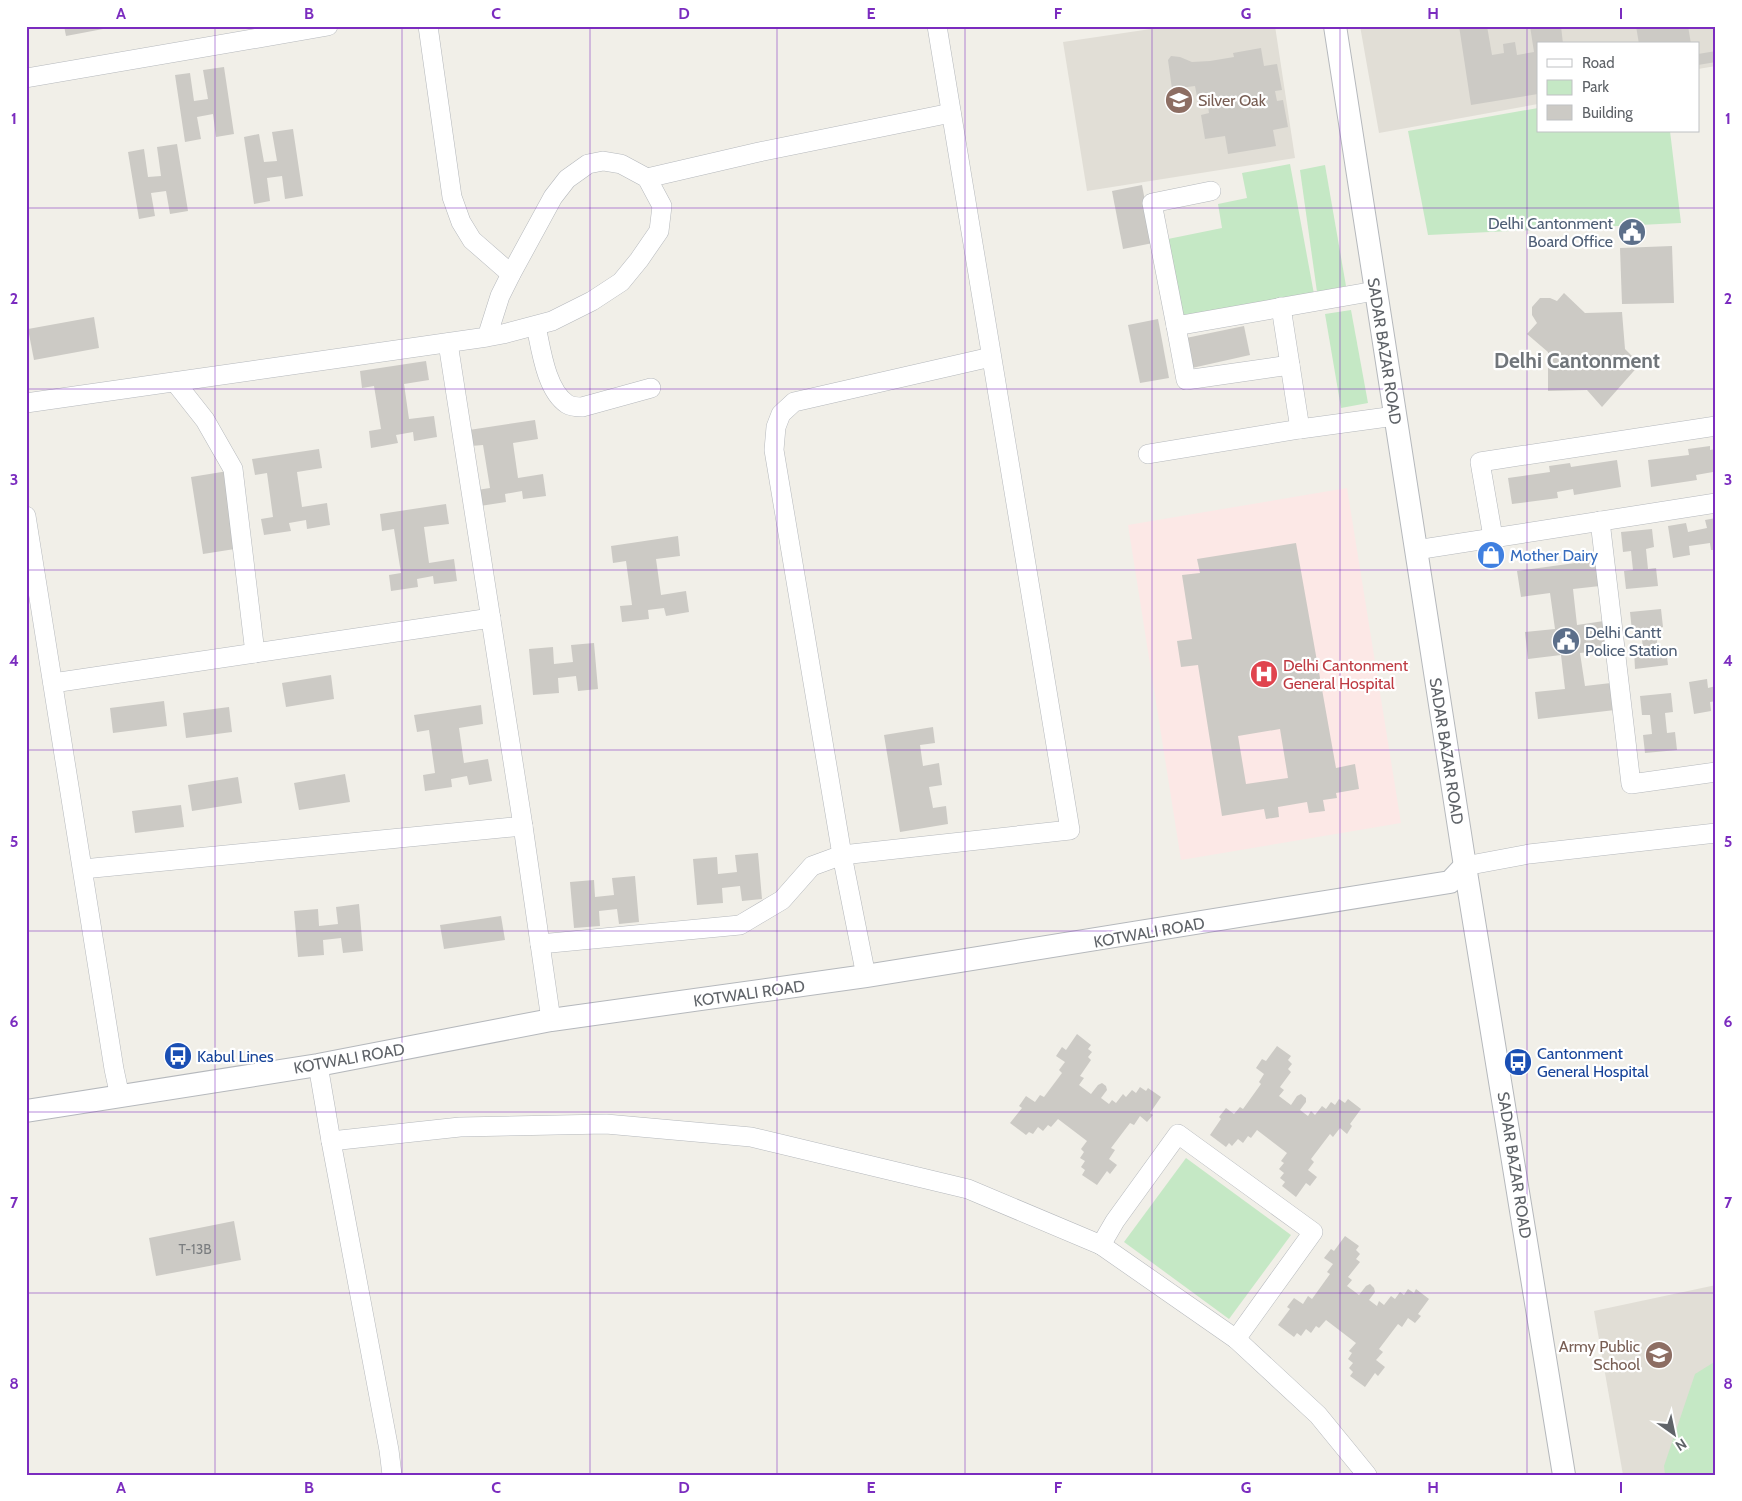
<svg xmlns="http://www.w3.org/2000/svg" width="1742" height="1501" viewBox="0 0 1742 1501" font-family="Cabin,sans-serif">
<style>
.education{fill:#e1ded6}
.medical{fill:#fce8e6}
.green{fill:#c5e8c5}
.building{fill:#cccac5;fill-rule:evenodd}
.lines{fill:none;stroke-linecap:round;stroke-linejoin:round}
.minor-casing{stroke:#b5b8bc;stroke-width:20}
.tertiary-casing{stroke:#b5b8bc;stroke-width:24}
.minor{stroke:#fff;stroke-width:19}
.tertiary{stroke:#fff;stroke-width:22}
.grid{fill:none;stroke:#7b2cbf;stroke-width:1;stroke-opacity:0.55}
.labels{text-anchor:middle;stroke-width:4.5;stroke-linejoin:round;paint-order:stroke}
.number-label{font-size:14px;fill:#7a7d7f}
.education-label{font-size:16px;fill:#785e54;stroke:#fff;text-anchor:start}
.service-label{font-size:16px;fill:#4e5e75;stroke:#fff;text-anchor:end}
.street-label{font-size:16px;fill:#5f6368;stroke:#fff}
.shop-label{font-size:16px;fill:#366cbe;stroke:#fff;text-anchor:start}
.health-label{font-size:16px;fill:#be3a42;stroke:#fff;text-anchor:start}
.transit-label{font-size:16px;fill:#164399;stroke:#fff;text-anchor:start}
.district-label{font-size:21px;font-weight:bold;fill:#70757a;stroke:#fff}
.neatline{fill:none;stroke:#7b2cbf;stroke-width:2}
.grid-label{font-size:16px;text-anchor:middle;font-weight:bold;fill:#7b2cbf}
</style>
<rect width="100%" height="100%" fill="#f1efe8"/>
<g class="education">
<path d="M1171 26H1275L1295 158 1087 191 1063 42Z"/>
<path d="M1360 26H1716V66L1698 69V44H1538V104L1379 133Z"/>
<path d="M1716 1285V1475H1623L1594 1311Z"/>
</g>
<path class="medical" d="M1347 488 1401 823 1181 860 1128 525Z"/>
<g class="green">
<path d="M1538 108V131H1670L1681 223 1428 235 1408 131Z"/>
<path d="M1290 164 1314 294 1183 319 1168 239 1222 228 1218 204 1247 198 1242 173Z"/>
<path d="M1325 165 1346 286 1317 292 1300 170Z"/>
<path d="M1351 310 1368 403 1341 408 1325 314Z"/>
<path d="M1186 1158 1291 1235 1229 1319 1124 1242Z"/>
<path d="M1716 1361V1475H1665L1664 1466 1695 1374Z"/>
</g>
<g class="building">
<path d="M64 26H102L103 29 66 36Z"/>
<path d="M1459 26H1487L1492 55 1504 53 1503 44 1515 42 1517 55 1534 52 1530 26H1561L1563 44H1538V94L1471 105Z"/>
<path d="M1636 26H1688L1691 44H1639Z"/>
<path d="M1261 48 1264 66 1277 64 1282 90 1275 91 1277 101 1283 100 1288 127 1273 130 1276 146 1228 154 1225 136 1205 139 1201 115 1209 113 1207 100 1198 102 1195 86 1172 89 1168 60 1171 56 1180 57 1192 62 1210 61 1234 57 1233 53Z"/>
<path d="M1716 51V62L1698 65V54Z"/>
<path d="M224 67 234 134 216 137 213 114 197 117 201 139 185 142 175 75 190 73 194 101 208 99 203 70Z"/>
<path d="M293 129 303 196 285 199 282 176 267 178 270 201 254 204 244 137 259 134 264 162 277 161 272 132Z"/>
<path d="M177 144 188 211 170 214 166 191 151 193 155 216 139 219 128 152 144 149 148 177 161 176 157 147Z"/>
<path d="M1142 185 1153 243 1123 249 1112 191Z"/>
<path d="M1672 246 1674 303 1622 304 1620 248Z"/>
<path d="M1564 293 1585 313 1622 312 1625 349 1640 364 1602 407 1587 390 1548 391V352L1527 334 1537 323 1532 315V307L1540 298H1550L1557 301Z"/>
<path d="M94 317 99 348 34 360 28 329Z"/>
<path d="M1158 319 1169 378 1140 383 1128 325Z"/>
<path d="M1244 326 1250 355 1192 368 1186 338Z"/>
<path d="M426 361 429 380 404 384 409 419 434 416 437 437 414 441 413 432 396 435 398 443 371 448 369 431 381 429 374 386 362 388 360 371Z"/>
<path d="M535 420 538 439 513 443 518 478 543 474 546 496 523 499 522 491 505 494 506 502 480 506 477 490 490 488 483 445 471 446 469 430Z"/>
<path d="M1710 446V450L1716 449V477H1713V472L1696 475 1697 480 1651 487 1648 460 1689 455 1688 449Z"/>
<path d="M319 449 322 468 297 472 302 507 327 503 330 525 307 529 306 520 289 523 291 531 264 535 261 519 273 517 267 473 255 475 252 459Z"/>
<path d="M1617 460 1621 487 1574 495 1573 489 1557 492 1558 498 1512 504 1508 478 1550 472 1549 466 1570 463 1571 467Z"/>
<path d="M228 471 241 548 203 554 191 477Z"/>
<path d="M446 504 449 524 424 527 429 563 454 559 457 581 434 584 433 576 417 579 418 587 391 591 389 575 401 573 394 529 382 531 380 514Z"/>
<path d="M1716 518V550H1711L1710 543 1689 546 1690 555 1673 558 1668 526 1686 523 1688 532 1707 528 1705 520Z"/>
<path d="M1652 529 1654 547 1646 549 1648 569 1656 568 1658 586 1626 589 1624 571 1633 570 1631 551 1623 552 1621 532Z"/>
<path d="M678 536 680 556 656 559 661 595 686 591 689 612 666 616 664 608 648 610 649 619 622 622 620 606 632 605 626 561 613 563 611 546Z"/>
<path d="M1296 543 1336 768 1355 764 1359 789 1336 793 1337 798 1323 800 1325 811 1309 813 1307 802 1278 807 1279 817 1266 819 1264 809 1222 816 1198 665 1181 667 1177 641 1192 639 1182 575 1200 573 1197 559ZM1280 729 1288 778 1246 784 1238 736Z"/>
<path d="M1493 549 1494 561 1479 563 1478 551Z"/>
<path d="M1597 560 1600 586 1573 589 1577 625 1604 621 1607 650 1580 653 1585 686 1611 683 1615 710 1538 719 1535 692 1565 689 1561 655 1528 659 1525 632 1555 629 1550 593 1521 597 1517 571Z"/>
<path d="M1661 609 1663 627 1655 628 1658 649 1666 648 1668 665 1635 669 1634 650 1643 649 1641 630 1632 631 1630 612Z"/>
<path d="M594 643 598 689 578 691 576 676 558 678 559 693 533 695 529 649 553 647 554 664 573 662 571 645Z"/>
<path d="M331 675 334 699 286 707 282 683Z"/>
<path d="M1707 679 1708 688 1716 686V701L1710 702 1711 711 1694 714 1689 682Z"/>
<path d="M1671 693 1673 712 1665 713 1667 733 1675 732 1677 750 1645 753 1643 735 1652 734 1650 715H1642L1640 696Z"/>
<path d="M164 701 167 726 113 733 110 708Z"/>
<path d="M481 705 483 724 459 728 464 763 488 759 492 781 469 785 467 776 451 779 452 787 425 791 423 775 435 773 429 730 417 732 414 715Z"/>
<path d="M229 707 232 732 186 738 183 713Z"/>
<path d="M933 727 935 743 920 745 923 766 939 763 942 785 929 787 933 808 946 806 948 824 900 832 884 735Z"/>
<path d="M345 774 350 802 299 810 294 783Z"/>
<path d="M238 777 242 803 192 811 188 785Z"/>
<path d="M181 805 184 827 135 833 132 811Z"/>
<path d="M758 853 762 899 742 901 740 886 722 888 723 903 697 905 693 859 717 857 718 874 737 872 735 855Z"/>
<path d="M635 876 639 922 619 924 617 909 599 911 600 926 574 928 570 882 594 880 595 897 614 895 612 878Z"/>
<path d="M359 904 363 951 343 953 341 938 323 940 324 955 298 957 294 911 318 909 319 926 338 924 336 907Z"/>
<path d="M501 916 505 940 444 949 440 925Z"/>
<path d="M1077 1034 1091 1045 1088 1049 1092 1052 1088 1057 1091 1060 1080 1076 1084 1078 1079 1085 1091 1094 1098 1085 1102 1083 1106 1086 1107 1090 1101 1098 1109 1104 1112 1100 1116 1103 1123 1094 1126 1097 1132 1090 1136 1093 1140 1087 1146 1091 1148 1088 1161 1097 1150 1113 1153 1115 1147 1122 1140 1116 1134 1125 1130 1123 1111 1148 1115 1150 1109 1159 1117 1165 1110 1174 1107 1171 1097 1185 1082 1175 1085 1170 1081 1167 1085 1161 1080 1158 1084 1152 1081 1149 1087 1141 1058 1119 1051 1127 1048 1125 1043 1131 1038 1127 1033 1134 1029 1132 1026 1135 1010 1123 1022 1108 1019 1106 1026 1096 1035 1102 1040 1095 1044 1097 1062 1073 1059 1070 1065 1062 1056 1056 1062 1047 1066 1050Z"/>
<path d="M1277 1046 1291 1056 1288 1060 1292 1064 1288 1069 1291 1072 1280 1087 1284 1090 1279 1096 1291 1105 1297 1096 1301 1094 1306 1098V1102L1300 1110 1308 1116 1311 1111 1315 1115 1322 1106 1326 1109 1331 1102 1335 1105 1339 1099 1345 1103 1348 1099 1361 1109 1350 1124 1352 1126 1347 1134 1340 1128 1333 1137 1330 1134 1311 1159 1314 1162 1308 1170 1317 1177 1310 1186 1306 1183 1296 1197 1282 1186 1285 1182 1280 1178 1284 1173 1279 1169 1284 1163 1281 1161 1287 1153 1257 1130 1251 1138 1248 1136 1243 1143 1238 1139 1232 1146 1229 1143 1226 1147 1210 1135 1221 1119 1219 1117 1226 1108 1234 1114 1240 1107 1243 1109 1261 1084 1259 1082 1264 1074 1256 1068 1262 1059 1266 1061Z"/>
<path d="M234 1221 241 1260 156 1276 149 1238Z"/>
<path d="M1345 1236 1359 1246 1356 1250 1360 1254 1356 1259 1360 1262 1348 1277 1352 1280 1347 1286 1359 1295 1366 1286 1370 1284 1374 1288 1375 1292 1369 1300 1377 1306 1379 1301 1384 1305 1391 1296 1395 1299 1400 1292 1404 1295 1408 1289 1414 1293 1416 1289 1429 1299 1418 1314 1421 1316 1415 1323 1408 1318 1402 1327 1398 1324 1379 1349 1383 1352 1376 1360 1385 1367 1378 1376 1375 1373 1365 1387 1350 1376 1353 1372 1349 1368 1353 1363 1348 1359 1352 1353 1349 1351 1356 1343 1326 1320 1319 1328 1316 1326 1311 1333 1306 1329 1301 1336 1297 1333 1294 1337 1278 1325 1290 1309 1287 1307 1294 1298 1303 1304 1308 1296 1312 1299 1330 1274 1327 1272 1333 1264 1324 1258 1331 1249 1334 1251Z"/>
</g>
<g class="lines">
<defs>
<g id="minor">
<path d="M428 26 452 197 461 222 472 240 511 274"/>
<path d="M26 78 328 26"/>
<path d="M647 178 759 152 951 113"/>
<path d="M1211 191 1152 203 1176 326 1375 291"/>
<path d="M1281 307 1300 429 1395 416"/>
<path d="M536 326C541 349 546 390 567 404 572 407 577 407 582 407L651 388"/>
<path d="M1176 326 1186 380 1290 365"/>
<path d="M175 382 205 420 233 469 255 653"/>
<path d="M26 403 487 337 503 334 552 321 592 301 621 282 639 260 659 231 662 206 647 178 621 164 603 161 588 164 567 179 553 197 511 274 500 296 487 337"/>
<path d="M1148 454 1300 429"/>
<path d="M26 516 114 1069 120 1097"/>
<path d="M1600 521 1631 784 1716 772"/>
<path d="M1493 537 1480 462 1716 426"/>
<path d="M1416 550 1716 503"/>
<path d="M53 683 491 618"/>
<path d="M523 826 551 1020"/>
<path d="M1465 866 1529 854 1716 833"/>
<path d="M83 869 523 826 448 343"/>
<path d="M540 944 740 925 782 900 812 866 842 855 1070 830 937 26"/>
<path d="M866 976 842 855 774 450 776 427 781 414 794 402 991 357"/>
<path d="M318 1065 331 1141 389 1450 392 1475"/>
<path d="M331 1141 460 1127 606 1124 751 1137 968 1189 1101 1245 1236 1339 1318 1415 1367 1475"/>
<path d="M1101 1245 1115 1221 1178 1134 1313 1232 1236 1339"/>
</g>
<g id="tertiary">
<path d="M1335 26 1465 866 1564 1475"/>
<path d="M26 1111 318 1065 551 1020 866 976 1450 882 1465 866"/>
</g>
</defs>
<use href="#minor" class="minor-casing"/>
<use href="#tertiary" class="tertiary-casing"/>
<use href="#minor" class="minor"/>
<use href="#tertiary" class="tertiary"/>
</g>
<path class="grid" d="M215 26V1475M402 26V1475M590 26V1475M777 26V1475M965 26V1475M1152 26V1475M1340 26V1475M1527 26V1475M26 208H1716M26 389H1716M26 570H1716M26 750H1716M26 931H1716M26 1112H1716M26 1293H1716"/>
<defs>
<symbol id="school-disc" viewBox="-11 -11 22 22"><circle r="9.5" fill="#8d6e63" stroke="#fff"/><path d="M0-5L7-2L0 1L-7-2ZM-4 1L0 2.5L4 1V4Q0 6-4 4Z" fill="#fff"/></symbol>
<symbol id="civic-disc" viewBox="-11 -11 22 22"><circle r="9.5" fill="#5c6f8a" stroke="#fff"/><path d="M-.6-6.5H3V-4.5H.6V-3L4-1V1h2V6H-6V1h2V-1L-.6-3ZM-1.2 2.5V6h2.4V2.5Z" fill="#fff"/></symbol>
<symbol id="shop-disc" viewBox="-11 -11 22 22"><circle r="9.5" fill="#3f7fe0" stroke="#fff"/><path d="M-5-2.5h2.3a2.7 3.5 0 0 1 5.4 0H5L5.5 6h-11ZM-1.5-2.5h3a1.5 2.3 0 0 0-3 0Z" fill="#fff"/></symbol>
<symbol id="hospital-disc" viewBox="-11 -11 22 22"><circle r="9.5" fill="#e0444e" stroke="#fff"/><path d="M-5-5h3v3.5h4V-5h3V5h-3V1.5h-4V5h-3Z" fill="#fff"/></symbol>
<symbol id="bus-disc" viewBox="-11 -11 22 22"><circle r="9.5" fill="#1a4fb4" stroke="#fff"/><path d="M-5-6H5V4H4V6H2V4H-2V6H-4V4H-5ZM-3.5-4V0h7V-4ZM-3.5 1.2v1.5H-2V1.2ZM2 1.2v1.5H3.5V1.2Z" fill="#fff"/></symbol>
</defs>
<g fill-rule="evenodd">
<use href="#school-disc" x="1163" y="84" width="32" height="32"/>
<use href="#civic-disc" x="1616" y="216" width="32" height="32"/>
<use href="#shop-disc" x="1475" y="539" width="32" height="32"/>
<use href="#civic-disc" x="1550" y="625" width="32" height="32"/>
<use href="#hospital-disc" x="1248" y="658" width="32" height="32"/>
<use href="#bus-disc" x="162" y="1040" width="32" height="32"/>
<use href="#bus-disc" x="1502" y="1046" width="32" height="32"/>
<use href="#school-disc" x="1643" y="1339" width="32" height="32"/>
</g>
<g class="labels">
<g class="number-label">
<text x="195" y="1254">T-13B</text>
</g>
<g class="education-label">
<text x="1198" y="106">Silver Oak</text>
<text x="1640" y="1352" text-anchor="end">Army Public<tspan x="1640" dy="18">School</tspan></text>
</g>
<g class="service-label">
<text x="1613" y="229">Delhi Cantonment<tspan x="1613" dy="18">Board Office</tspan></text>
<text x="1585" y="638" text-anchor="start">Delhi Cantt<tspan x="1585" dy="18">Police Station</tspan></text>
</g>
<g class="street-label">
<text transform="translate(1385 351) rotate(81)" y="6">SADAR BAZAR ROAD</text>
<text transform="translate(1447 751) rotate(81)" y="6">SADAR BAZAR ROAD</text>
<text transform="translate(1149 932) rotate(-10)" y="6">KOTWALI ROAD</text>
<text transform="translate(749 993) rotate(-8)" y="6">KOTWALI ROAD</text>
<text transform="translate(349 1058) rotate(-10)" y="6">KOTWALI ROAD</text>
<text transform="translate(1515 1165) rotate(81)" y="6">SADAR BAZAR ROAD</text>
</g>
<g class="shop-label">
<text x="1510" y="561">Mother Dairy</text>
</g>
<g class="health-label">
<text x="1283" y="671">Delhi Cantonment<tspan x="1283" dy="18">General Hospital</tspan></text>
</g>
<g class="transit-label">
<text x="1537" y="1059">Cantonment<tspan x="1537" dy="18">General Hospital</tspan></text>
<text x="197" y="1062">Kabul Lines</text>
</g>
<g class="district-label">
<text x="1577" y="368">Delhi Cantonment</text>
</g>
</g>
<rect width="1742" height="1501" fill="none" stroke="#ffffff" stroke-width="55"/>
<rect x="1537" y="42" width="162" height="90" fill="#ffffff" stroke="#bfc1c3"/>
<rect x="1547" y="59" width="25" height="8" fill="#ffffff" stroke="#bfc1c3"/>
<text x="1582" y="68" font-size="15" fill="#5f6368">Road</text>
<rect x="1547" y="80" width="25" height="15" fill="#c5e8c5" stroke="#bfc1c3"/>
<text x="1582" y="92" font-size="15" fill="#5f6368">Park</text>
<rect x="1547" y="105" width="25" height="15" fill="#cccac5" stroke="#bfc1c3"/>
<text x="1582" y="118" font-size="15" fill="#5f6368">Building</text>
<g transform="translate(1674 1434) rotate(147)" stroke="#ffffff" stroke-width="4" paint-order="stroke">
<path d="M0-4L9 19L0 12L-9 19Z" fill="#5f6368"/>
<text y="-8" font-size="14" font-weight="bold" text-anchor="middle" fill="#5f6368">N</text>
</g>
<rect x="28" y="28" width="1686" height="1446" class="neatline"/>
<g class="grid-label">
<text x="121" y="19">A</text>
<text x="309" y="19">B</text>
<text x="496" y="19">C</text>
<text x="684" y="19">D</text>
<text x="871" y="19">E</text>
<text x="1058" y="19">F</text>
<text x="1246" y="19">G</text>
<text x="1433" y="19">H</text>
<text x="1621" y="19">I</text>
<text x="14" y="124">1</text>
<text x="1728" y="124">1</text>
<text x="14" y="304">2</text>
<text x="1728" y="304">2</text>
<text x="14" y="485">3</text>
<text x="1728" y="485">3</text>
<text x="14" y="666">4</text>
<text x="1728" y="666">4</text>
<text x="14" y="847">5</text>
<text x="1728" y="847">5</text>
<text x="14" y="1027">6</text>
<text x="1728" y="1027">6</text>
<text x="14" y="1208">7</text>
<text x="1728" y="1208">7</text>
<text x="14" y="1389">8</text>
<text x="1728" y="1389">8</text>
<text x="121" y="1493">A</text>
<text x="309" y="1493">B</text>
<text x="496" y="1493">C</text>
<text x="684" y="1493">D</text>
<text x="871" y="1493">E</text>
<text x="1058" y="1493">F</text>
<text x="1246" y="1493">G</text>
<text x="1433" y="1493">H</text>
<text x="1621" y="1493">I</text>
</g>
</svg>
